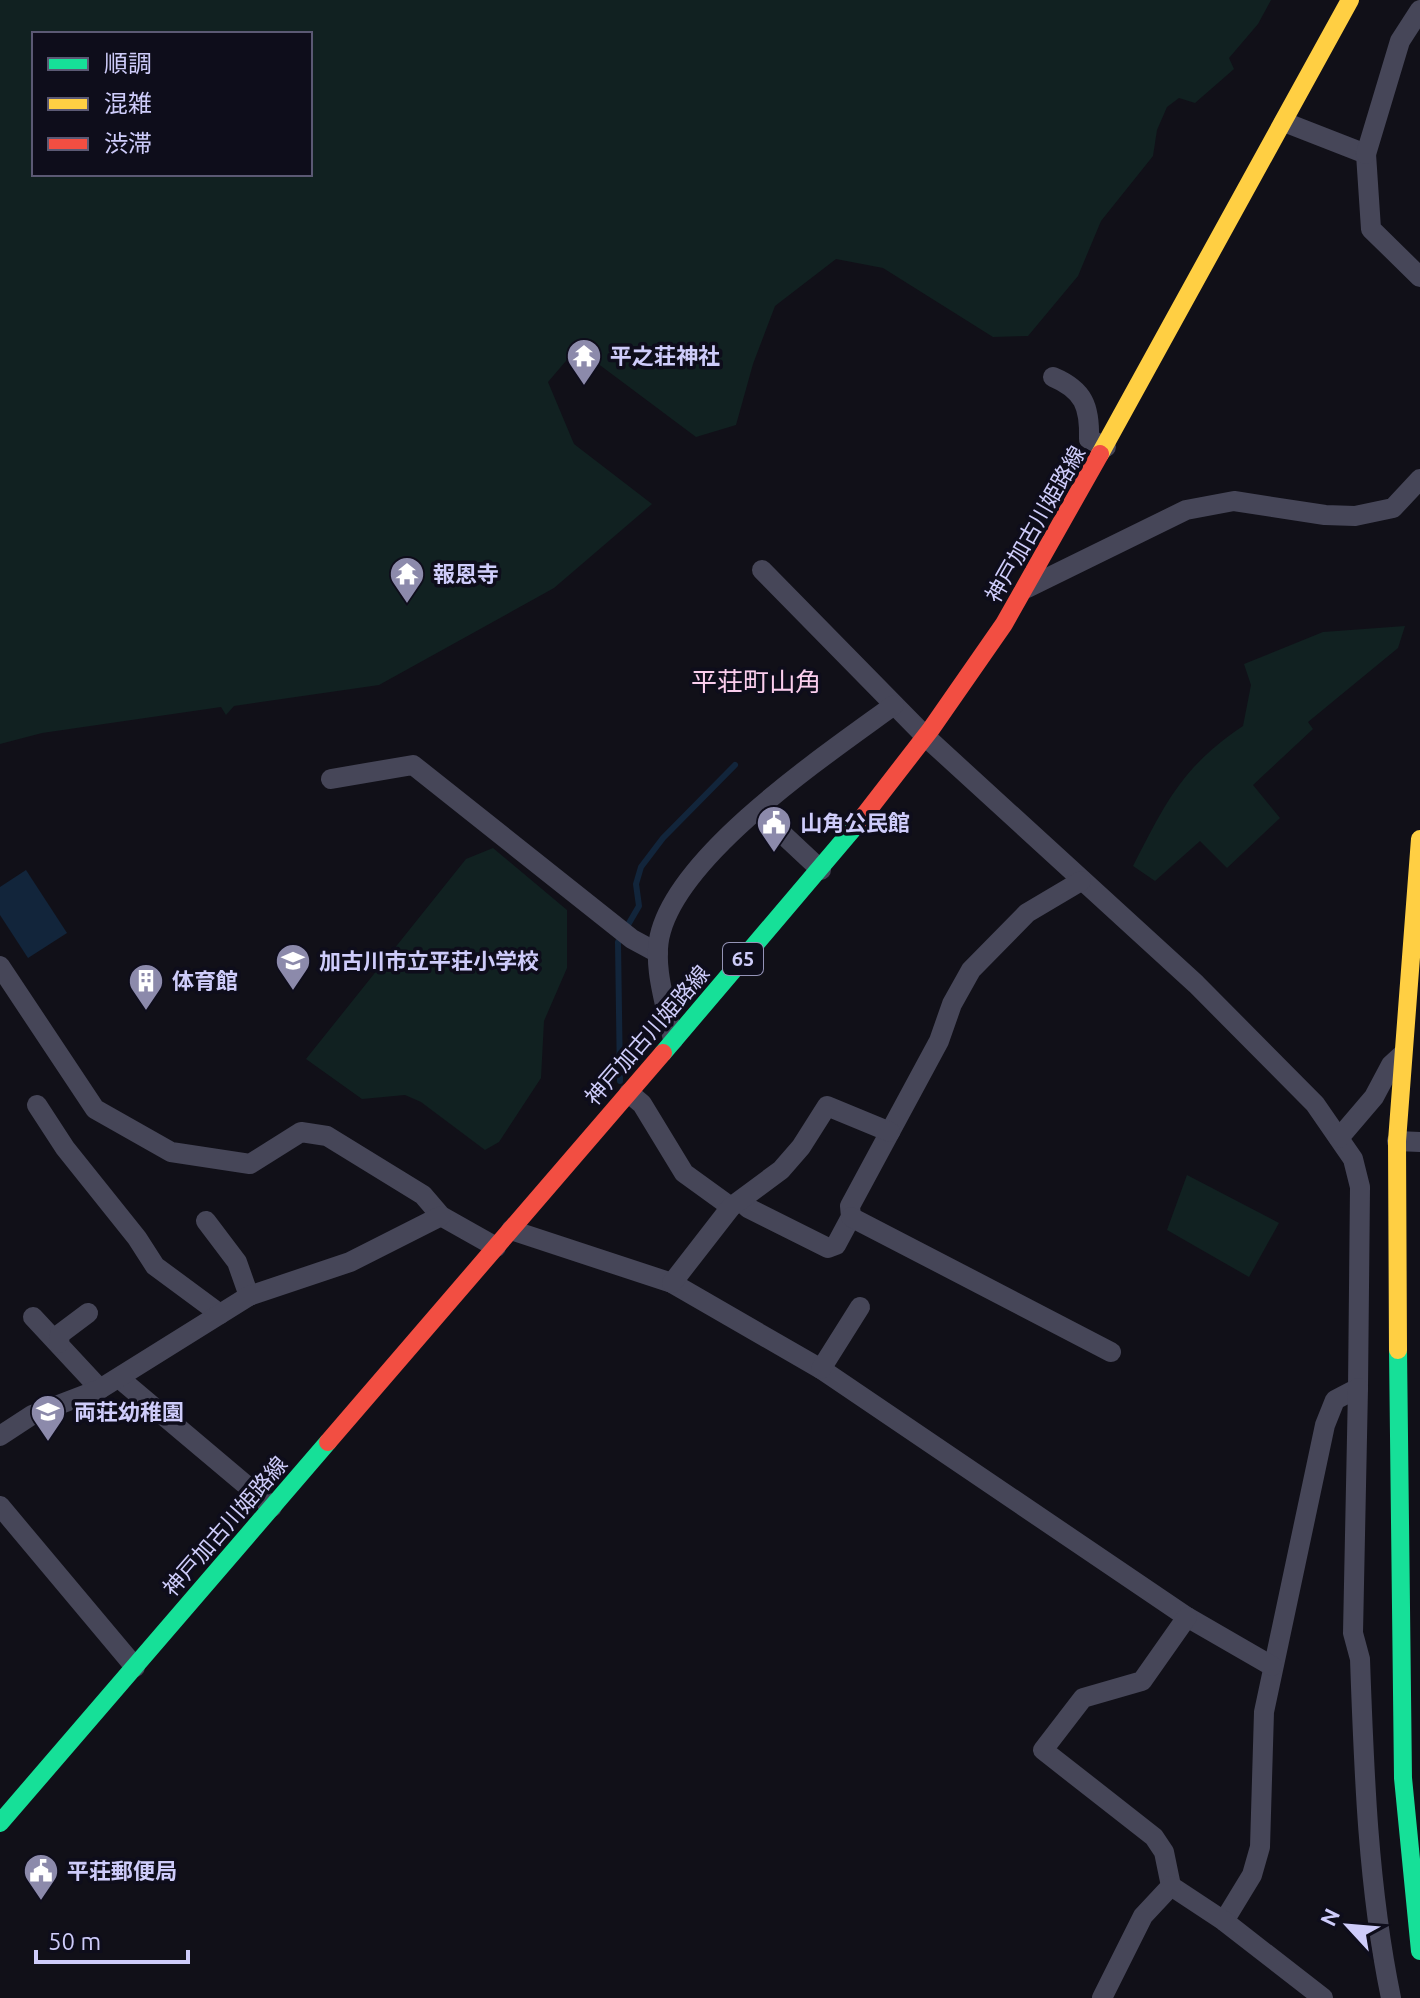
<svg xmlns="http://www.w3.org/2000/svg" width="1420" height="1998" viewBox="0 0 1420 1998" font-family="Ubuntu,'Noto Sans JP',sans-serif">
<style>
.green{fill:#112121;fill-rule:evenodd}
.water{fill:#12253b}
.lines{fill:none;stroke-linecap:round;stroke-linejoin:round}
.stream{stroke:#12253b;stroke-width:6}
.street{stroke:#464658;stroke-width:20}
.fast{stroke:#16e098;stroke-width:18}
.slow{stroke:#ffcf43;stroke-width:18}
.jam{stroke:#f24e42;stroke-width:18}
.labels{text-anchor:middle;stroke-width:7;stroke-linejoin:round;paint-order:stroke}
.shield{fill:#0e0d1b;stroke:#9493b7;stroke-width:2}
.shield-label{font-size:20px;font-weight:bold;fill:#ceccfa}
.poi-label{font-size:22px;font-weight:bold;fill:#ceccfa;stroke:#0e0d1b;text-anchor:start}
.street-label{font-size:22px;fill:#ceccfa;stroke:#0e0d1b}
.quarter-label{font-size:26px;fill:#faceed;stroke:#0e0d1b}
</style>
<rect width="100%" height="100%" fill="#111018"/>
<g class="green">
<path d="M0 0H1271L1258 24 1229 58 1234 69 1195 103 1179 98 1167 107 1157 130 1153 156 1101 221 1078 276 1028 336 993 337 883 268 836 259 775 306 753 364 736 425 696 437 577 348 548 382 574 444 652 504 554 588 379 685 234 706 226 715 221 707 42 733 0 744ZM34 34H310V174H34Z"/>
<path d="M1405 626 1398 648 1308 722 1313 729 1253 785 1280 818 1227 868 1200 841 1155 881 1133 866C1166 802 1182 767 1243 726L1251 685 1244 664 1323 632Z"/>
<path d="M493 848 567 910V968L544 1021 541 1078 499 1142 485 1150 421 1102 405 1095 362 1099 306 1059 466 859Z"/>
<path d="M1187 1175 1279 1223 1249 1277 1167 1230Z"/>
</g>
<path class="water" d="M26 870 67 933 28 958 0 915V887Z"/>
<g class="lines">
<path class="stream" d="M620 1081 618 942 639 906 636 884 641 867 663 838 735 765"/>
<g class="street">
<path d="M1284 122 1366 154 1371 229 1420 277"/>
<path d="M1366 154 1400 41 1420 10"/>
<path d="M1053 377C1084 390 1090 407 1089 439L1106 447"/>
<path d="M762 570 927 738 1196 984 1315 1104 1353 1159 1360 1187 1358 1388 1335 1400 1325 1425 1264 1712 1260 1847 1252 1875 1224 1921"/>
<path d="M1027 588 1186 510 1234 501 1325 515 1355 516 1393 508 1420 479"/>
<path d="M331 779 413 765 632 939 658 953"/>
<path d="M758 811 821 870"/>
<path d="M0 966 95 1109 171 1152 250 1164 301 1132 327 1136 423 1195 441 1216 496 1247"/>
<path d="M673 1040C667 1008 651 964 661 931 684 850 827 754 894 705"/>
<path d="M629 1093 642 1104 684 1173 731 1207"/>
<path d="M37 1105 65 1148 137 1238 155 1266 220 1314"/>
<path d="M1339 1138 1374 1097 1391 1065 1402 1055"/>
<path d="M1397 1141 1420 1142"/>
<path d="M741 1201 748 1208 828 1248 836 1245 851 1217 850 1206 939 1041 952 1004 971 970 1027 913 1081 881"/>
<path d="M851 1217 1111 1352"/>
<path d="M206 1221 237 1262 249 1296"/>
<path d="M511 1230 672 1283 821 1369 1187 1617 1272 1666"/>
<path d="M672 1283 731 1207 781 1170 801 1147 827 1106 890 1132"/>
<path d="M33 1317 100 1389"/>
<path d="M59 1343 60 1334 88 1313"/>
<path d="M821 1369 860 1307"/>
<path d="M119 1378 272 1507"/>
<path d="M1358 1388 1353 1633 1360 1659C1364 1773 1368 1887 1391 1998"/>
<path d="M0 1436 32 1415 100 1389 249 1296 350 1262 441 1216"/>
<path d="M0 1506 135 1667"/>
<path d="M1187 1617 1142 1681 1083 1698 1043 1750 1154 1837 1164 1852 1171 1886 1224 1921 1323 1998"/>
<path d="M1102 1998 1143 1916 1171 1886"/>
</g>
<g class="fast">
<path d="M663 1053 859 822"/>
<path d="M1398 1350 1403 1778 1420 1951"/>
<path d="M0 1823 328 1442"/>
</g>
<g class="slow">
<path d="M1100 454 1350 0"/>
<path d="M1398 1350 1397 1141 1420 839"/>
</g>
<g class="jam">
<path d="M859 822 931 729 1004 624 1100 454"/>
<path d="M328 1442 663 1053"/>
</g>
</g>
<defs>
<symbol id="temple-pin" viewBox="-11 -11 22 30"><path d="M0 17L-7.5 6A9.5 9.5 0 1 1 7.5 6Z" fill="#8c8aab" stroke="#0e0d1b"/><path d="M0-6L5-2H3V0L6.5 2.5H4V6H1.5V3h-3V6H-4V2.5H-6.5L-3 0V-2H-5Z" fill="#fff"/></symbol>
<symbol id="civic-pin" viewBox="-11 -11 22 30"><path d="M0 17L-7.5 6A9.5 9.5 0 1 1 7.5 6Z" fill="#8c8aab" stroke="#0e0d1b"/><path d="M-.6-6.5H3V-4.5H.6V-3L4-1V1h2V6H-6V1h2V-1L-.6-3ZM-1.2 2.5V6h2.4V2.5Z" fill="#fff"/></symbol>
<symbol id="school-pin" viewBox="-11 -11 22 30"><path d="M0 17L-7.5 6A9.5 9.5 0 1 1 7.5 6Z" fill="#8c8aab" stroke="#0e0d1b"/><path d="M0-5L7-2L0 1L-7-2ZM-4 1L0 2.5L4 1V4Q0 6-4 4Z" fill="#fff"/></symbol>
<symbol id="building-pin" viewBox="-11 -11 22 30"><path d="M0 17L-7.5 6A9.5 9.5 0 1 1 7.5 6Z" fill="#8c8aab" stroke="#0e0d1b"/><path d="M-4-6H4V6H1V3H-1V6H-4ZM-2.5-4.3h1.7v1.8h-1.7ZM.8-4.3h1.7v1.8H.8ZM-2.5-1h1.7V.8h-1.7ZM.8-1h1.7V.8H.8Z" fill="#fff"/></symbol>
</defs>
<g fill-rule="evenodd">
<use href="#temple-pin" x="564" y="336" width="40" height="54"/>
<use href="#temple-pin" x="387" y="554" width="40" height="54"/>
<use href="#civic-pin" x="754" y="803" width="40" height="54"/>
<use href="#school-pin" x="273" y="941" width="40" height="54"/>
<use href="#building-pin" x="126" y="961" width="40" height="54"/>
<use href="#school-pin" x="28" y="1392" width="40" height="54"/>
<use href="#civic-pin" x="21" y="1851" width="40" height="54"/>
</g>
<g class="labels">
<rect class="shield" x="723" y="943" width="40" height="32" rx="6"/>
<g class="shield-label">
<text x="743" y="966">65</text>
</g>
<g class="poi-label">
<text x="610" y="364">平之荘神社</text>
<text x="433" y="582">報恩寺</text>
<text x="800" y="831">山角公民館</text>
<text x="319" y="969">加古川市立平荘小学校</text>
<text x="172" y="989">体育館</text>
<text x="74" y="1420">両荘幼稚園</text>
<text x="67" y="1879">平荘郵便局</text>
</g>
<g class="street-label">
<text transform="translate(1035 524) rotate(-60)" y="8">神戸加古川姫路線</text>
<text transform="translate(647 1035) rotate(-49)" y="8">神戸加古川姫路線</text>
<text transform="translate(225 1526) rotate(-49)" y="8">神戸加古川姫路線</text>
</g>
<g class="quarter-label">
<text x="756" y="691">平荘町山角</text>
</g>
</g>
<rect x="32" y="32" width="280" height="144" fill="#0e0d1b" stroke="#5b5974" stroke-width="2"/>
<rect x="48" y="58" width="40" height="12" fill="#16e098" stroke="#5b5974" stroke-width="2"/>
<text x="104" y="72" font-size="24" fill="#ceccfa">順調</text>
<rect x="48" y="98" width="40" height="12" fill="#ffcf43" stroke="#5b5974" stroke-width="2"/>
<text x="104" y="112" font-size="24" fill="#ceccfa">混雑</text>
<rect x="48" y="138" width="40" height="12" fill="#f24e42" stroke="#5b5974" stroke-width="2"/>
<text x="104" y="152" font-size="24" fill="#ceccfa">渋滞</text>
<g transform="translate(1348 1926) rotate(296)" stroke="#0e0d1b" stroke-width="6" paint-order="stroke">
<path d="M0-6L14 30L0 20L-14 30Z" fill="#ceccfa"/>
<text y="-12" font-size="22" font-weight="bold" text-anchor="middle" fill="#ceccfa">N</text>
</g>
<path d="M36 1950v12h152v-12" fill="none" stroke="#ceccfa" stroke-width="4"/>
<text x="48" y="1950" font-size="24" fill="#ceccfa" stroke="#0e0d1b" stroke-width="6" paint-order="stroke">50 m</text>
</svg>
